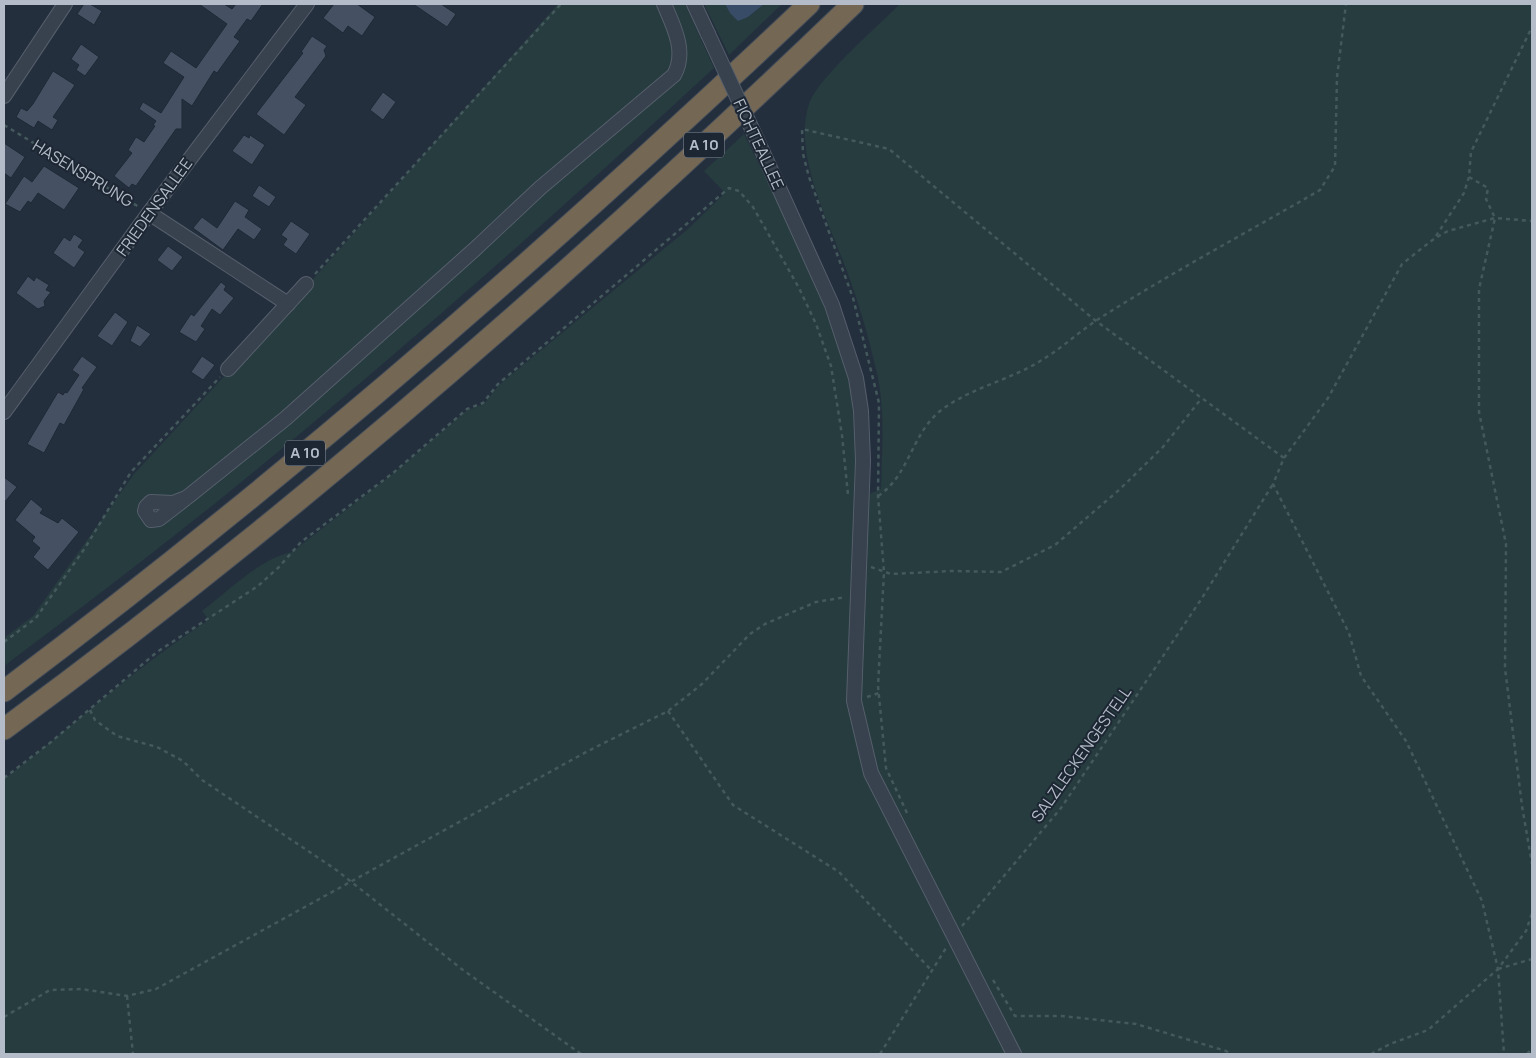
<svg xmlns="http://www.w3.org/2000/svg" width="1536" height="1058" viewBox="0 0 1536 1058" font-family="Manrope,sans-serif">
<style>
.green{fill:#263c3f}
.water{fill:#394c67}
.building{fill:#455162;stroke:#1f2835}
.lines{fill:none;stroke-linecap:round;stroke-linejoin:round}
.minor-casing{stroke:#565f6c;stroke-width:16}
.highway-casing{stroke:#434c59;stroke-width:23}
.path{stroke:#44595c;stroke-width:2.5;stroke-dasharray:4 4;stroke-linecap:butt}
.minor{stroke:#38414e;stroke-width:14}
.highway{stroke:#746855;stroke-width:21}
.minor-bridge-casing{stroke:#565f6c;stroke-width:16;stroke-linecap:butt}
.minor-bridge{stroke:#38414e;stroke-width:14}
.labels{text-anchor:middle;stroke-width:4;stroke-linejoin:round;paint-order:stroke}
.shield{fill:#1d2633;stroke:#878f9c;stroke-width:1}
.shield-label{font-size:15px;font-weight:bold;fill:#b4bcc9}
.street-label{font-size:16px;fill:#b4bcc9;stroke:#1d2633}
</style>
<rect width="100%" height="100%" fill="#242f3e"/>
<g class="green">
<path d="M558 4H685L714 68C553 217 389 363 218 501 148 557 76 612 4 666V638L33 616 134 474 290 305Z"/>
<path d="M704 4H725L730 13 748 17 764 4H782L729 55Z"/>
<path d="M900 4H1532V1054H4V779C73 727 135 667 209 620L202 611C229 591 259 559 292 552L395 472 466 411 484 404 499 385 688 229 725 193 704 171 744 134C781 211 832 298 849 382 856 419 855 457 857 495H867L881 489C882 448 886 406 875 365 868 335 859 304 848 274 831 226 792 155 809 104 817 79 879 25 900 4Z"/>
</g>
<path class="water" d="M725 4H764L748 17 738 21 730 13Z"/>
<g class="building">
<path d="M84 4H90L102 11 94 25 77 14Z"/>
<path d="M199 4H224L232 9 236 4H263L251 21 247 19 234 37 240 41 217 73 214 71 192 106 182 99V129H176L136 186 132 184 129 188 114 176 132 153 128 150 136 137 144 142 155 126 153 125 156 121 139 109 143 102 161 113 184 77 163 63 171 51 196 68 227 24Z"/>
<path d="M334 4H357L375 17 362 36 348 26 343 33 323 18Z"/>
<path d="M413 4H441L456 14 447 27Z"/>
<path d="M312 36 327 46 324 50 326 56 295 97 306 105 284 135 256 114 303 53 301 52Z"/>
<path d="M81 44 99 57 85 76 76 70 79 65 71 59Z"/>
<path d="M53 71 75 85 53 117 58 120 52 130 38 121 34 128 16 117 21 108 27 111 33 104Z"/>
<path d="M383 92 396 102 383 120 370 110Z"/>
<path d="M244 135 249 138 250 135 265 145 252 165 232 151Z"/>
<path d="M4 143 25 157 11 178 4 173Z"/>
<path d="M44 166 79 188 64 210 38 193 31 203 28 201 20 212 5 204 24 176 32 182Z"/>
<path d="M259 185 276 197 269 207 252 196Z"/>
<path d="M235 201 249 210 245 217 262 229 254 240 238 229 223 250 193 228 202 217 217 228Z"/>
<path d="M291 221 310 234 296 254 283 245 287 239 281 235Z"/>
<path d="M74 234 83 240 78 247 85 252 74 268 53 253 64 237 70 241Z"/>
<path d="M168 246 183 257 172 271 157 260Z"/>
<path d="M28 276 34 281 36 277 49 285 46 290 51 292 44 301 45 306 38 309 16 293Z"/>
<path d="M221 282 226 286 224 290 234 298 220 315 212 309 201 326 205 329 196 342 179 332 191 314 194 316Z"/>
<path d="M115 312 128 322 112 346 97 336Z"/>
<path d="M137 325 151 334 140 347 130 341Z"/>
<path d="M82 356 97 367 82 388 84 389 64 425 60 423 44 453 27 444 58 392 63 395 65 392 67 393 79 375 72 370Z"/>
<path d="M202 356 215 365 203 380 191 372Z"/>
<path d="M4 477 17 487 4 503Z"/>
<path d="M31 499 43 509 40 513 58 523 62 518 79 532 48 570 33 557 40 548 32 541 35 537 15 520Z"/>
</g>
<g class="lines">
<defs>
<g id="minor">
<path d="M694 4 708 34"/>
<path d="M4 96 65 4"/>
<path d="M764 155 832 305 856 378 861 411 863 461 854 701 871 773 1014 1054"/>
<path d="M149 213 288 304"/>
<path d="M228 369 306 284"/>
<path d="M4 412 149 213 307 4"/>
<path d="M186 498 173 503 151 502 146 507 145 511 151 520 159 519 190 495 286 418 475 249 540 188 674 75C687 52 674 27 664 4"/>
</g>
<g id="highway">
<path d="M4 691C287 479 553 247 809 4"/>
<path d="M4 729C304 509 585 262 853 4"/>
</g>
</defs>
<use href="#minor" class="minor-casing"/>
<use href="#highway" class="highway-casing"/>
<g class="path">
<path d="M4 125 139 207"/>
<path d="M1469 177 1488 188 1486 199 1495 218 1479 289V412L1506 544 1505 668 1522 806 1532 864"/>
<path d="M1436 236 1464 193 1469 177 1471 152 1532 27"/>
<path d="M315 274 561 4"/>
<path d="M1284 458 1328 398 1402 264 1435 238 1448 231 1495 218 1532 221"/>
<path d="M878 496C909 476 911 435 940 411 971 387 1012 380 1045 358 1063 347 1079 332 1097 320 1169 274 1246 233 1320 190L1335 166 1337 77 1346 4"/>
<path d="M871 567 891 574 952 571 1001 572 1055 545 1119 490 1163 447 1201 399"/>
<path d="M4 642 36 618 85 548 131 472 220 377"/>
<path d="M867 697 879 693"/>
<path d="M90 710 95 720 117 736 157 747 183 761 202 780 335 869 463 970 581 1054"/>
<path d="M668 711 733 805 839 872 932 971"/>
<path d="M4 778 51 742 157 652 258 586 279 567 301 542 393 473 467 409 483 403 498 384 729 188 739 191 753 207 799 288 816 324 831 366 842 435 848 495"/>
<path d="M907 813 886 768 878 686 884 572 878 496 879 403 853 298 809 177 803 154 802 129 889 149 1096 321 1284 458 1273 484 1349 633 1361 676 1406 741 1482 901 1498 969 1504 1054"/>
<path d="M962 926 1061 808 1202 598 1273 484"/>
<path d="M1498 969 1532 959"/>
<path d="M993 980 1015 1016H1062L1136 1024 1226 1051 1231 1054"/>
<path d="M127 996 133 1054"/>
<path d="M4 1017 50 990 81 989 127 996 156 989 588 751 668 711 702 684 750 634 765 624 816 602 846 597"/>
<path d="M880 1054 946 948"/>
<path d="M1371 1054 1390 1044 1428 1030 1498 969 1526 931 1532 913"/>
<path d="M1527 1054 1532 1049"/>
</g>
<use href="#minor" class="minor"/>
<use href="#highway" class="highway"/>
<defs>
<path id="minor-bridge" d="M708 34 764 155"/>
</defs>
<use href="#minor-bridge" class="minor-bridge-casing"/>
<use href="#minor-bridge" class="minor-bridge"/>
</g>
<g class="labels">
<g class="shield">
<rect x="684" y="132.5" width="40" height="25" rx="4"/>
<rect x="285" y="440.5" width="40" height="25" rx="4"/>
</g>
<g class="shield-label">
<text x="704" y="150">A 10</text>
<text x="305" y="458">A 10</text>
</g>
<g class="street-label">
<text transform="translate(759 144) rotate(65)" y="6">FICHTEALLEE</text>
<text transform="translate(83 173) rotate(31)" y="6">HASENSPRUNG</text>
<text transform="translate(154 207) rotate(-54)" y="6">FRIEDENSALLEE</text>
<text transform="translate(1081 754) rotate(-55)" y="6">SALZLECKENGESTELL</text>
</g>
</g>
<rect width="1536" height="1058" fill="none" stroke="#b4bcc9" stroke-width="10"/>
</svg>
